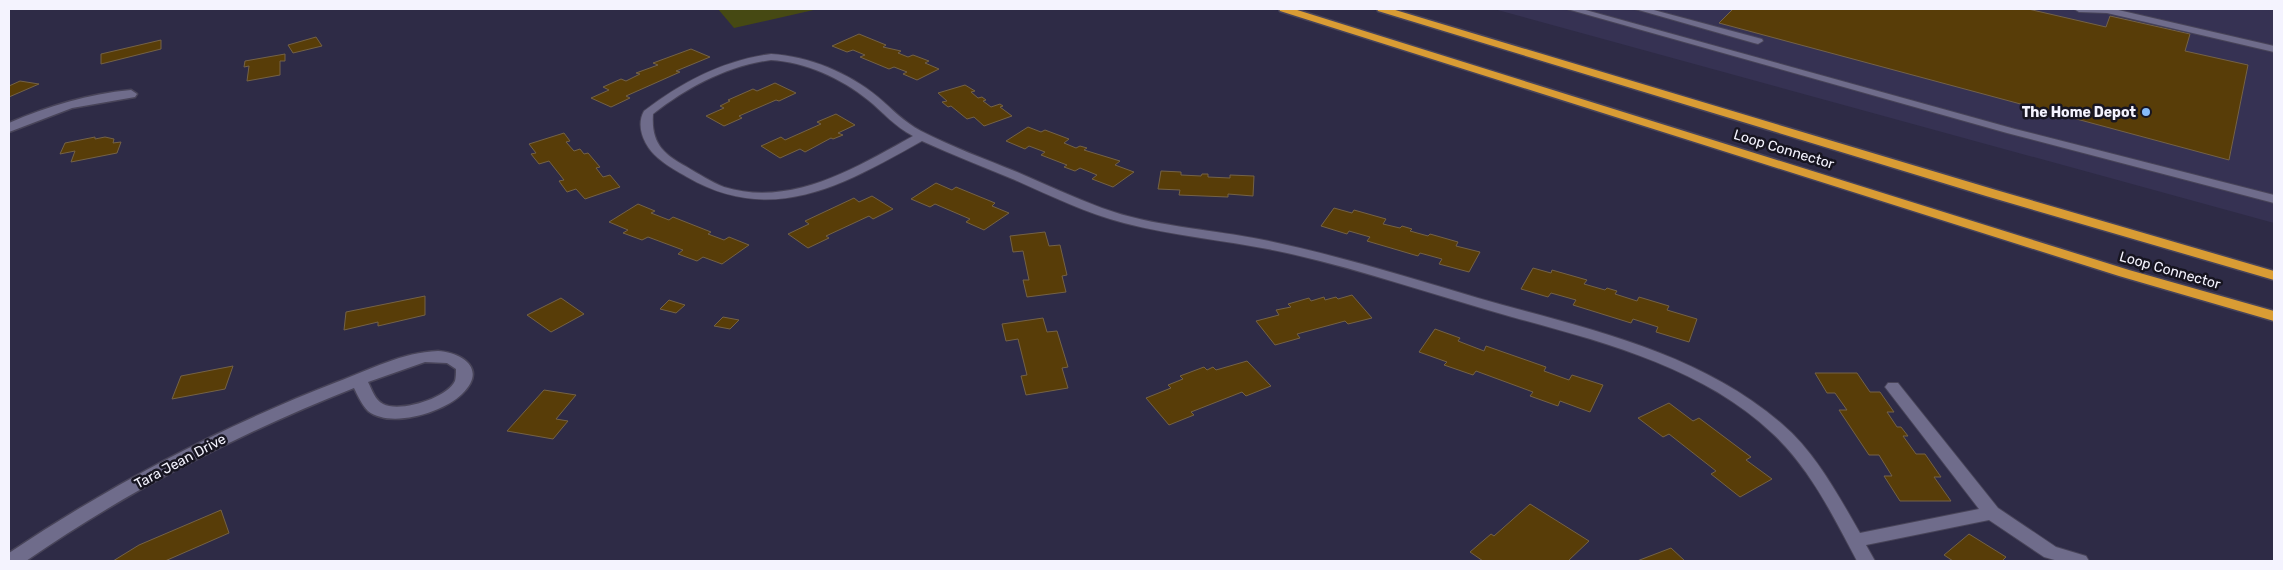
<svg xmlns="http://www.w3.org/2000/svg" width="2283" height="570" viewBox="0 0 2283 570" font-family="Rubik,sans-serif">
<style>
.built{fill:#363253}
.green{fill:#464913}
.building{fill:#583d08;stroke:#746246}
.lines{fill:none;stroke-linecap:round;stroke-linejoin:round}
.lane-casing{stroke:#484459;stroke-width:2}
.street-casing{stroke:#484459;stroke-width:3}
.highway-casing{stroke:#484459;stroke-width:3}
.lane{fill:#6f6c8b;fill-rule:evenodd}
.street{fill:#6f6c8b;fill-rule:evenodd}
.highway{fill:#d99c34;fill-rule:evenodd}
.poi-dot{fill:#85bbfb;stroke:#171521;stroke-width:2}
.labels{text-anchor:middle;stroke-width:5;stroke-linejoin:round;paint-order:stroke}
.poi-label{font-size:14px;font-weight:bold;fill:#f4f3fe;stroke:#171521;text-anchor:end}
.street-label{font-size:14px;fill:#f4f3fe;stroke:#171521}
</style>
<rect width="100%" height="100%" fill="#2e2b46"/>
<path class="built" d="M1494 9H2274V223Z"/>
<path class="green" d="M718 9H818L734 28Z"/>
<g class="building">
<path d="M1733 9H2028L2106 27 2110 16 2190 34 2185 51 2248 65 2229 160 1719 23Z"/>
<path d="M859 34 886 45 883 47 901 51 898 53 908 57 913 55 929 61 925 63 939 69 917 80 903 74 907 72 894 67 889 69 860 57 865 55 853 50 847 52 832 46Z"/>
<path d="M316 37 322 46 293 53 288 45Z"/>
<path d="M161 40V49L101 64V54Z"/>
<path d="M691 49 710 57 676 71 680 72 626 96 630 98 611 107 591 98 609 90 603 87 621 79 626 81 640 74 636 73 658 65 653 63Z"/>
<path d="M285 54V61H280V75L247 81 249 66 244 67 245 61Z"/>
<path d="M20 81 39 84 9 97V86Z"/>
<path d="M775 83 796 93 779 101 776 100 739 116 742 118 724 126 706 116 724 108 720 106 730 101 728 100 753 89 757 91Z"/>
<path d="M965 85 975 91 971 92 978 98 982 97 986 100 983 101 991 107 1000 104 1003 106 1000 107 1012 116 984 126 974 117 967 119 951 106 948 107 942 102 947 101 938 93Z"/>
<path d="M836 114 855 125 838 133 843 135 833 139 831 138 805 152 800 149 780 158 761 146 781 137 785 140 821 124 817 122Z"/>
<path d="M1028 127 1041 132 1045 130 1069 139 1064 143 1076 148 1080 146 1087 148 1084 150 1120 161 1115 165 1134 172 1113 187 1092 179 1097 175 1080 168 1075 171 1064 167 1067 165 1041 155 1045 152 1029 146 1025 149 1006 141Z"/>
<path d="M564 133 570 141 566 142 574 151 580 149 584 154 588 153 600 167 596 168 603 177 610 175 620 187 585 199 576 189 567 192 559 181 564 180 549 161 539 164 531 154 536 153 529 144Z"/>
<path d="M95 137V139L105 137 114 139 113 143 121 142 117 153 71 162 75 151 60 154 65 143Z"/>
<path d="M1161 171 1181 172V175L1201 176 1202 174H1208V177L1230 178V175L1254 176 1253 196 1228 194V197L1179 195 1180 190 1158 189Z"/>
<path d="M936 183 952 190 956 187 995 203 992 206 1009 213 984 230 966 222 970 219 935 204 930 207 911 199Z"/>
<path d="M872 196 893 209 873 219 869 216 826 236 829 238 808 248 788 234 809 224 805 221 854 198 859 202Z"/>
<path d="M638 204 655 211 651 213 669 220 673 217 711 232 708 234 724 240 729 237 749 245 722 264 703 257 697 261 678 254 683 250 648 237 642 240 623 233 628 230 609 222Z"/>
<path d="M1334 208 1352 213 1354 210 1386 219 1383 224 1400 228 1402 226 1412 229 1410 231 1428 236 1430 234 1458 242 1456 246 1480 252 1469 272 1439 264 1442 259 1420 253 1418 256 1367 241 1370 237 1349 231 1347 234 1321 226Z"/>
<path d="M1045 232 1049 246 1060 245 1067 275 1062 276 1066 292 1027 297 1023 280H1029L1023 251 1013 252 1010 236Z"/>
<path d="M1533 268 1551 273 1552 270 1587 280 1584 284 1605 290 1607 288 1617 291 1615 294 1637 301 1639 297 1669 306 1667 310 1697 319 1689 342 1656 332 1658 327 1633 319 1631 323 1573 305 1576 300 1551 293 1548 297 1521 289Z"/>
<path d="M1352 295 1372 318 1348 324 1345 321 1297 334 1300 338 1275 345 1256 321 1279 315 1276 310 1291 307 1288 304 1309 298 1311 301 1324 297 1325 300 1336 297 1338 299Z"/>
<path d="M425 296V315L378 326V322L344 330 346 312Z"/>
<path d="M561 298 584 314 551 332 527 315Z"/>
<path d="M669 300 685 305 676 313 660 309Z"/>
<path d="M723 317 739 320 730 329 714 326Z"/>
<path d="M1043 318 1047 332 1057 331 1068 367 1062 368 1068 388 1026 395 1021 376 1027 375 1018 339 1006 341 1002 324Z"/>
<path d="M1435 329 1460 338 1458 341 1484 351 1486 346 1546 367 1544 371 1569 380 1572 375 1603 385 1590 412 1560 401 1558 406 1530 396 1533 392 1476 371 1473 375 1444 365 1447 362 1419 352Z"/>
<path d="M1247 361 1271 386 1246 396 1242 392 1191 412 1194 415 1169 425 1146 398 1171 388 1168 385 1183 379 1180 376 1204 367 1207 370 1213 367 1216 370Z"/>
<path d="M233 366 225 389 172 399 181 376Z"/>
<path d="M1815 373H1857L1870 392H1880L1894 412H1887L1897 427H1901L1908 436H1903L1916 454H1925L1941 477H1934L1951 501H1900L1884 476H1892L1879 455H1869L1839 410H1847L1835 393H1827Z"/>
<path d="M544 390 576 395 556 419 568 421 553 439 507 431Z"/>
<path d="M1669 403 1693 421 1699 418 1751 457 1746 460 1772 479 1740 497 1711 474 1716 471 1669 434 1663 437 1638 418Z"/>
<path d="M1530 504 1589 541 1568 561H1483L1470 552 1491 534 1494 536Z"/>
<path d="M221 510 229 533 165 561H113L139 545Z"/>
<path d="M1969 534 2006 557 2002 561H1953L1944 555Z"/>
<path d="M1671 548 1685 561H1637Z"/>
</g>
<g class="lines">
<defs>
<g id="lane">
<path d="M1567 9H1582L2015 129 2274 195V203L2007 133Z"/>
<path d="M1635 9H1650L1762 39 1763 41 1758 44 1754 43Z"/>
<path d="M2074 9H2114L2274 46V52L2107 13 2079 12Z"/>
<path d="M771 54C809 56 849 73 878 97 892 109 904 122 921 131 952 147 985 159 1017 172 1045 184 1073 197 1102 208 1154 227 1210 229 1264 240 1337 255 1407 277 1478 298 1583 328 1697 350 1782 424 1816 453 1838 495 1860 533L1979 509 1885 387 1888 383H1898L1998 508 2056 547 2086 556 2089 561H2058L2044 557 1989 520 1866 545 1875 561H1857C1833 516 1810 468 1772 433 1702 367 1603 342 1512 317 1437 296 1363 270 1287 253 1233 241 1178 237 1124 223 1086 213 1051 196 1015 180 984 167 953 155 922 141 845 184 773 227 687 177 677 171 667 166 658 158 645 147 635 127 644 111 682 82 724 60 771 54ZM771 60C805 62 841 78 868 100 883 112 895 127 913 136 857 167 791 208 724 187 711 182 699 174 687 167 663 154 651 143 653 114 688 87 727 66 771 60Z"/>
</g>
<g id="street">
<path d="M131 90 137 94 135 97 72 108 9 132V123C48 106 88 94 131 90Z"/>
<path d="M438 351C464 353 487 370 462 394 444 412 391 429 368 411 362 405 358 396 354 388 238 434 129 490 26 561H9V553C112 484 221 427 337 382 369 370 403 352 438 351ZM425 362 447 363 456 369C456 373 456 377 455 381 447 398 400 413 383 404 375 400 372 390 368 382Z"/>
</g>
<g id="highway">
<path d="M1279 9H1294L2129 270 2274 311V321L2119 276 1280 11Z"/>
<path d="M1377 9H1392L1996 190 2274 271V280L1986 196 1378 11Z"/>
</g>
</defs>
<use href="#lane" class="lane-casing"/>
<use href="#street" class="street-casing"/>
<use href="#highway" class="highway-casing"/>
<use href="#lane" class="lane"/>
<use href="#street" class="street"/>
<use href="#highway" class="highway"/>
</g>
<circle class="poi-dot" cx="2146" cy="112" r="5"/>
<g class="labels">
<g class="poi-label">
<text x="2136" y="117">The Home Depot</text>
</g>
<g class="street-label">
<text transform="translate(1784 149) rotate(17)" y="5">Loop Connector</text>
<text transform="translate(2170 270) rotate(16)" y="5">Loop Connector</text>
<text transform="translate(180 461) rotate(-28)" y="5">Tara Jean Drive</text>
</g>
</g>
<rect width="2283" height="570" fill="none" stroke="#f4f3fe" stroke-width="20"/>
</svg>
